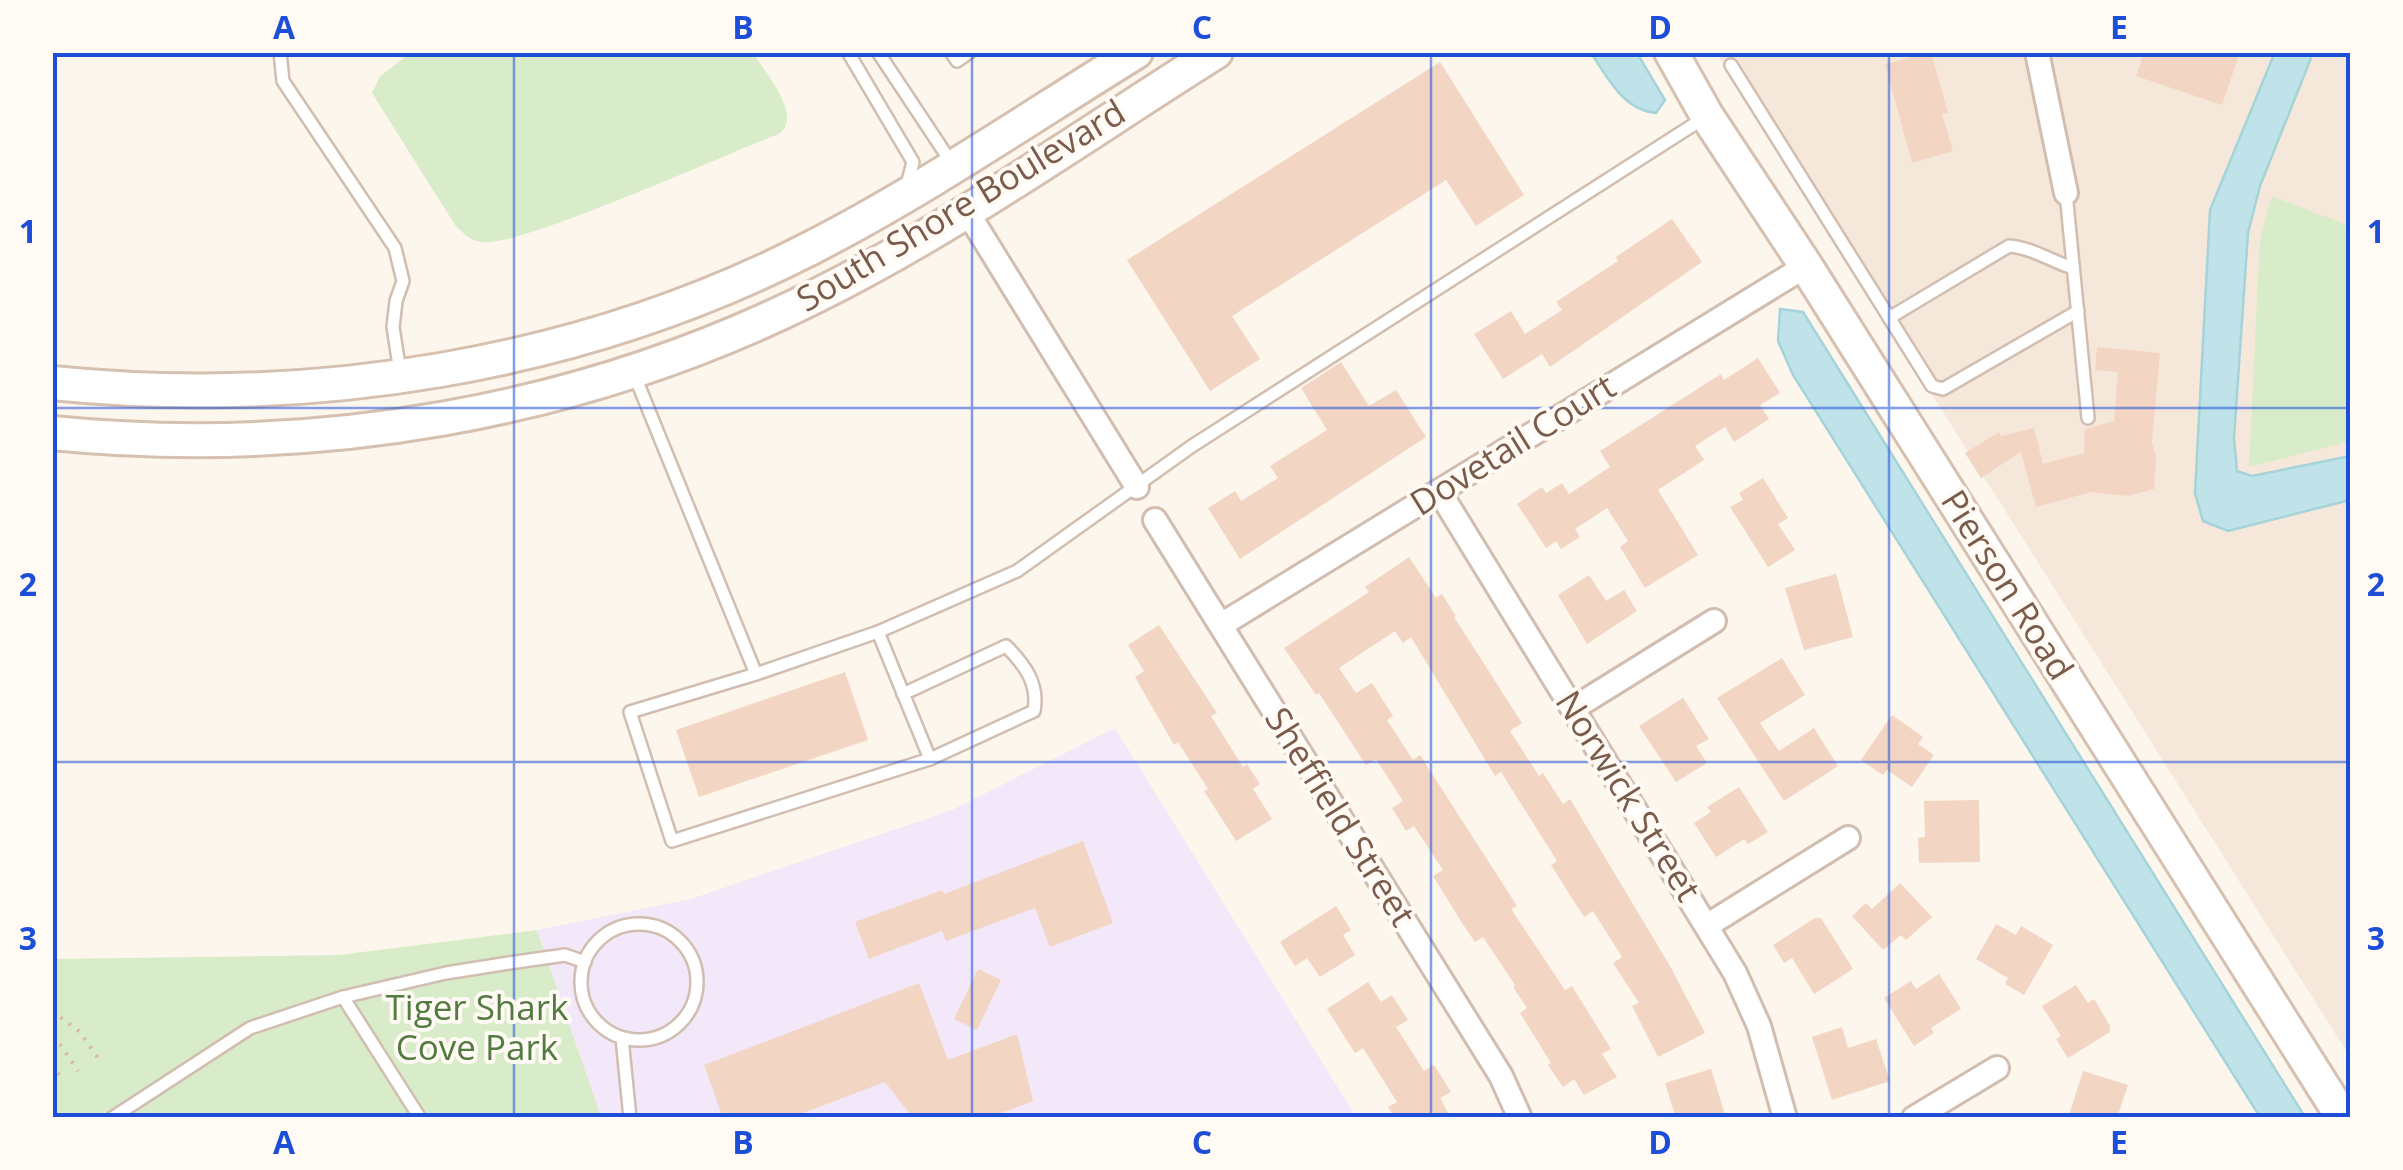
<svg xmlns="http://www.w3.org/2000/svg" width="2403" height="1170" viewBox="0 0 2403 1170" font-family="'Open Sans',sans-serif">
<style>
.residential{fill:#f5e8da}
.education{fill:#f3e8fa}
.green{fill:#d8ecc9}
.water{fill:#bfe3e8;stroke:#a5d3da;stroke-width:2.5}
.building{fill:#f3d5c3}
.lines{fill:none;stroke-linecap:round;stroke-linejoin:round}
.lane-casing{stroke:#d1beb0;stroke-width:16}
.street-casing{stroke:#d1beb0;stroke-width:28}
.secondary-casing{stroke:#d6c0b0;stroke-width:38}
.path{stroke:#d9b8a5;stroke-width:4;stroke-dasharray:2.5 8;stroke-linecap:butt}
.lane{stroke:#fff;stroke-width:11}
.street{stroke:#fff;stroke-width:22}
.secondary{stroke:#fff;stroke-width:32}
.grid{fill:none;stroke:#1d4ed8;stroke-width:2.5;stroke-opacity:0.55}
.labels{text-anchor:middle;stroke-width:8;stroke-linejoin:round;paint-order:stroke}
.street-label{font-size:35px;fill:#7a5c4d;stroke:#fffaf3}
.park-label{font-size:35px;fill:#537a41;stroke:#fffaf3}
.neatline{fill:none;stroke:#1d4ed8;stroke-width:4}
.grid-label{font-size:32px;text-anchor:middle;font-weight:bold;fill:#1d4ed8}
</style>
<rect width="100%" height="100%" fill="#fdf6ec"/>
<path class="residential" d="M1716 53H2350V1057L1820 217Z"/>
<path class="education" d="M1115 728 1356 1117H601L537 930 691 899 952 810Z"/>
<g class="green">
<path d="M412 52 753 53C763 69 802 115 781 132 777 136 771 136 766 139 720 157 515 249 481 242 469 240 463 233 455 225L372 93 380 76Z"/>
<path d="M2272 196 2350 226V441L2249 467 2260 238Z"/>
<path d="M537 930 601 1117H53L52 959 339 955Z"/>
</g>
<g class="water">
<path d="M2275 52 2313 53 2260 186 2248 233 2234 438 2237 471 2252 476 2350 456V500L2228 531 2203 521 2195 493 2210 210Z"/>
<path d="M1591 53H1637L1665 100 1656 113C1623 110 1608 78 1591 53Z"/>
<path d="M1780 309 1803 312 2305 1117H2260L1793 375 1778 341Z"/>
</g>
<g class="building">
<path d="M1931 52 1948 113 1942 114 1953 151 1912 163 1885 64Z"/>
<path d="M2144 52H2240L2222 105 2136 76Z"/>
<path d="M1440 62 1524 195 1476 226 1446 180 1232 316 1260 359 1210 391 1127 260Z"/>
<path d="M1672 219 1702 262 1550 367 1542 354 1503 379 1474 334 1511 311 1525 334 1562 310 1556 302 1618 261 1616 257Z"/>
<path d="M2097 347 2160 353 2152 443 2156 456 2154 489 2128 496 2091 492 2036 507 2021 452 1981 478 1965 453 1999 432 2001 436 2034 428 2043 464 2084 453 2085 429 2114 421 2118 372 2095 370Z"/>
<path d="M1758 358 1780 393 1760 405 1769 419 1734 442 1725 427 1695 446 1704 460 1658 490 1698 555 1645 588 1620 547 1628 541 1607 508 1575 529 1580 537 1561 549 1556 541 1546 548 1517 504 1542 487 1546 493 1562 483 1569 494 1610 467 1600 451 1721 374 1724 380Z"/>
<path d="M1341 362 1369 406 1396 390 1426 437 1240 559 1208 508 1235 491 1241 501 1278 478 1270 466 1327 430 1301 388Z"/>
<path d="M1763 478 1788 518 1778 524 1795 550 1768 567 1730 507 1743 500 1739 493Z"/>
<path d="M1409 557 1436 598 1442 594 1456 616 1454 617 1522 723 1510 731 1539 776 1543 773 1563 804 1570 799 1670 966 1705 1033 1658 1057 1632 1006 1639 1003 1613 963 1622 957 1593 911 1584 917 1551 865 1557 861 1501 772 1495 776 1411 637 1403 643 1395 631 1339 668 1356 693 1372 683 1393 716 1387 720 1413 760 1420 755 1517 906 1511 909 1565 990 1572 986 1611 1049 1602 1054 1617 1077 1584 1095 1574 1079 1563 1087 1548 1065 1551 1063 1520 1013 1527 1008 1513 987 1515 985 1483 937 1475 942 1462 923 1433 876 1443 870 1414 826 1406 831 1392 808 1403 801 1376 759 1366 765 1319 693 1316 695 1284 648 1369 592 1365 587Z"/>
<path d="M1836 574 1853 637 1804 650 1785 588Z"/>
<path d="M1589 575 1606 601 1624 590 1637 611 1587 644 1558 595Z"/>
<path d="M1159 625 1217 713 1211 716 1243 767 1247 764 1260 784 1253 789 1272 819 1236 841 1204 791 1208 789 1178 742 1174 745 1135 677 1144 671 1128 645Z"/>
<path d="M1782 658 1805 695 1760 723 1779 751 1814 728 1838 766 1784 801 1717 698Z"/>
<path d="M845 672 868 740 699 797 676 730Z"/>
<path d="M1683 698 1709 739 1696 746 1707 763 1676 782 1639 726Z"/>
<path d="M1892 715 1923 737 1918 744 1934 755 1912 787 1887 770 1883 775 1861 760Z"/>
<path d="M1739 787 1768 832 1748 844 1744 839 1716 857 1694 823 1711 812 1707 807Z"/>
<path d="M1979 800 1980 862 1919 863 1918 838 1925 837 1924 801Z"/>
<path d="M1083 841 1113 923 1050 947 1035 908 946 941 942 931 869 959 855 922 942 890 944 894Z"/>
<path d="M1900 883 1932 917 1906 940 1901 935 1883 950 1852 916 1866 903 1872 909Z"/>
<path d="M1336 906 1351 930 1343 935 1355 955 1320 977 1307 958 1295 966 1280 942Z"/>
<path d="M1815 918H1821L1853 969 1814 994 1792 958 1784 963 1773 945Z"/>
<path d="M1996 924 2016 935 2021 926 2053 945 2024 995 2005 984 2008 978 1976 959Z"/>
<path d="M978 969 1001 980 977 1030 954 1019Z"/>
<path d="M1939 974 1961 1009 1931 1028 1934 1033 1914 1046 1884 998 1911 981 1916 989Z"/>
<path d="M1368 982 1381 1002 1392 995 1408 1020 1396 1027 1424 1071 1434 1065 1451 1092 1440 1098 1451 1118H1395L1388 1107 1397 1102 1363 1048 1355 1053 1327 1009Z"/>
<path d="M919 983 948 1060 1017 1034 1033 1101 988 1118H913L885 1082 790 1118H723L704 1065Z"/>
<path d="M2076 985 2088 1003 2094 999 2110 1026V1032L2068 1058 2056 1039 2061 1036 2042 1006Z"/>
<path d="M1842 1027 1848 1048 1876 1039 1890 1081 1832 1100 1812 1037Z"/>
<path d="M1711 1069 1726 1118H1676L1665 1083Z"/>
<path d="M2083 1071 2128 1085 2117 1118H2068Z"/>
</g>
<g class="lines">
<defs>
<g id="lane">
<path d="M280 52 283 81 395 248 403 281 396 301 393 327 400 372"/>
<path d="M848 52 913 162 907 185"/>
<path d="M878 52 951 162"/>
<path d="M951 52 957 61 970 52"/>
<path d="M1731 65 1932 386 1943 389 2078 311"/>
<path d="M2066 193 2088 418"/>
<path d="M1889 318 2009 246C2030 247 2053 262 2073 268"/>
<path d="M634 374 756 674 630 712 672 841 930 759 878 632 756 674"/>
<path d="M878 632 1017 571 1192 446 1704 118"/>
<path d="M903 694 1006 646C1025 665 1039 684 1034 711L930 759"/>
<circle cx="639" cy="982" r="58"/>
<path d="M343 997 420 1118"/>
<path d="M622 1038 630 1118"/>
<path d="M112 1118 250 1028 343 997 446 973 509 963 565 955 585 962"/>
</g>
<g id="street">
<path d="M2037 52 2066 193"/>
<path d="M966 210 1137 487"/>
<path d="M1439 491 1735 973 1759 1026 1785 1118"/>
<path d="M1155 520 1501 1076 1520 1118"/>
<path d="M1221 625 1806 266"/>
<path d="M1574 708 1714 621"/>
<path d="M1708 925 1848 838"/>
<path d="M1914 1118 1997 1068"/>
</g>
<g id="secondary">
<path d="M1671 52 1707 116 1806 266 2343 1118"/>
<path d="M52 383C310 409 579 367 811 248 924 190 1029 118 1136 52"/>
<path d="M52 433C313 459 581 414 816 296 955 227 1084 135 1216 52"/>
</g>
</defs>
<use href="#lane" class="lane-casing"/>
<use href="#street" class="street-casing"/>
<use href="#secondary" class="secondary-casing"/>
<g class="path">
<path d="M52 1011 80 1032 98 1058"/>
<path d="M60 1044 78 1071"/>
<path d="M52 1064 63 1081"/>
</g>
<use href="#lane" class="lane"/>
<use href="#street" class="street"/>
<use href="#secondary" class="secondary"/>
</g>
<path class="grid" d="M514 52V1118M972 52V1118M1431 52V1118M1889 52V1118M52 408H2350M52 762H2350"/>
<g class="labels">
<g class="street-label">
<text transform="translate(961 206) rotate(-31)" y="12">South Shore Boulevard</text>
<text transform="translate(1513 445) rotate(-32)" y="12">Dovetail Court</text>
<text transform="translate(2007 585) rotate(58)" y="12">Pierson Road</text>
<text transform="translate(1628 796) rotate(58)" y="12">Norwick Street</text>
<text transform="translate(1340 817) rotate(58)" y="12">Sheffield Street</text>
</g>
<g class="park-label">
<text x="477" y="1020">Tiger Shark<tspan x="477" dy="40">Cove Park</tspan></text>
</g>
</g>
<rect width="2403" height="1170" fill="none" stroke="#fffaf3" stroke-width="110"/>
<rect x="55" y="55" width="2293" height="1060" class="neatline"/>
<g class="grid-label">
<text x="284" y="39">A</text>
<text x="743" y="39">B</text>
<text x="1202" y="39">C</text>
<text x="1660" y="39">D</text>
<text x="2119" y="39">E</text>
<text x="28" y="243">1</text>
<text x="2376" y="243">1</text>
<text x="28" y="596">2</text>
<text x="2376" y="596">2</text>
<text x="28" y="950">3</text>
<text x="2376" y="950">3</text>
<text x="284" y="1154">A</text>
<text x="743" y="1154">B</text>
<text x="1202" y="1154">C</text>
<text x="1660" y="1154">D</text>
<text x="2119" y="1154">E</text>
</g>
</svg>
